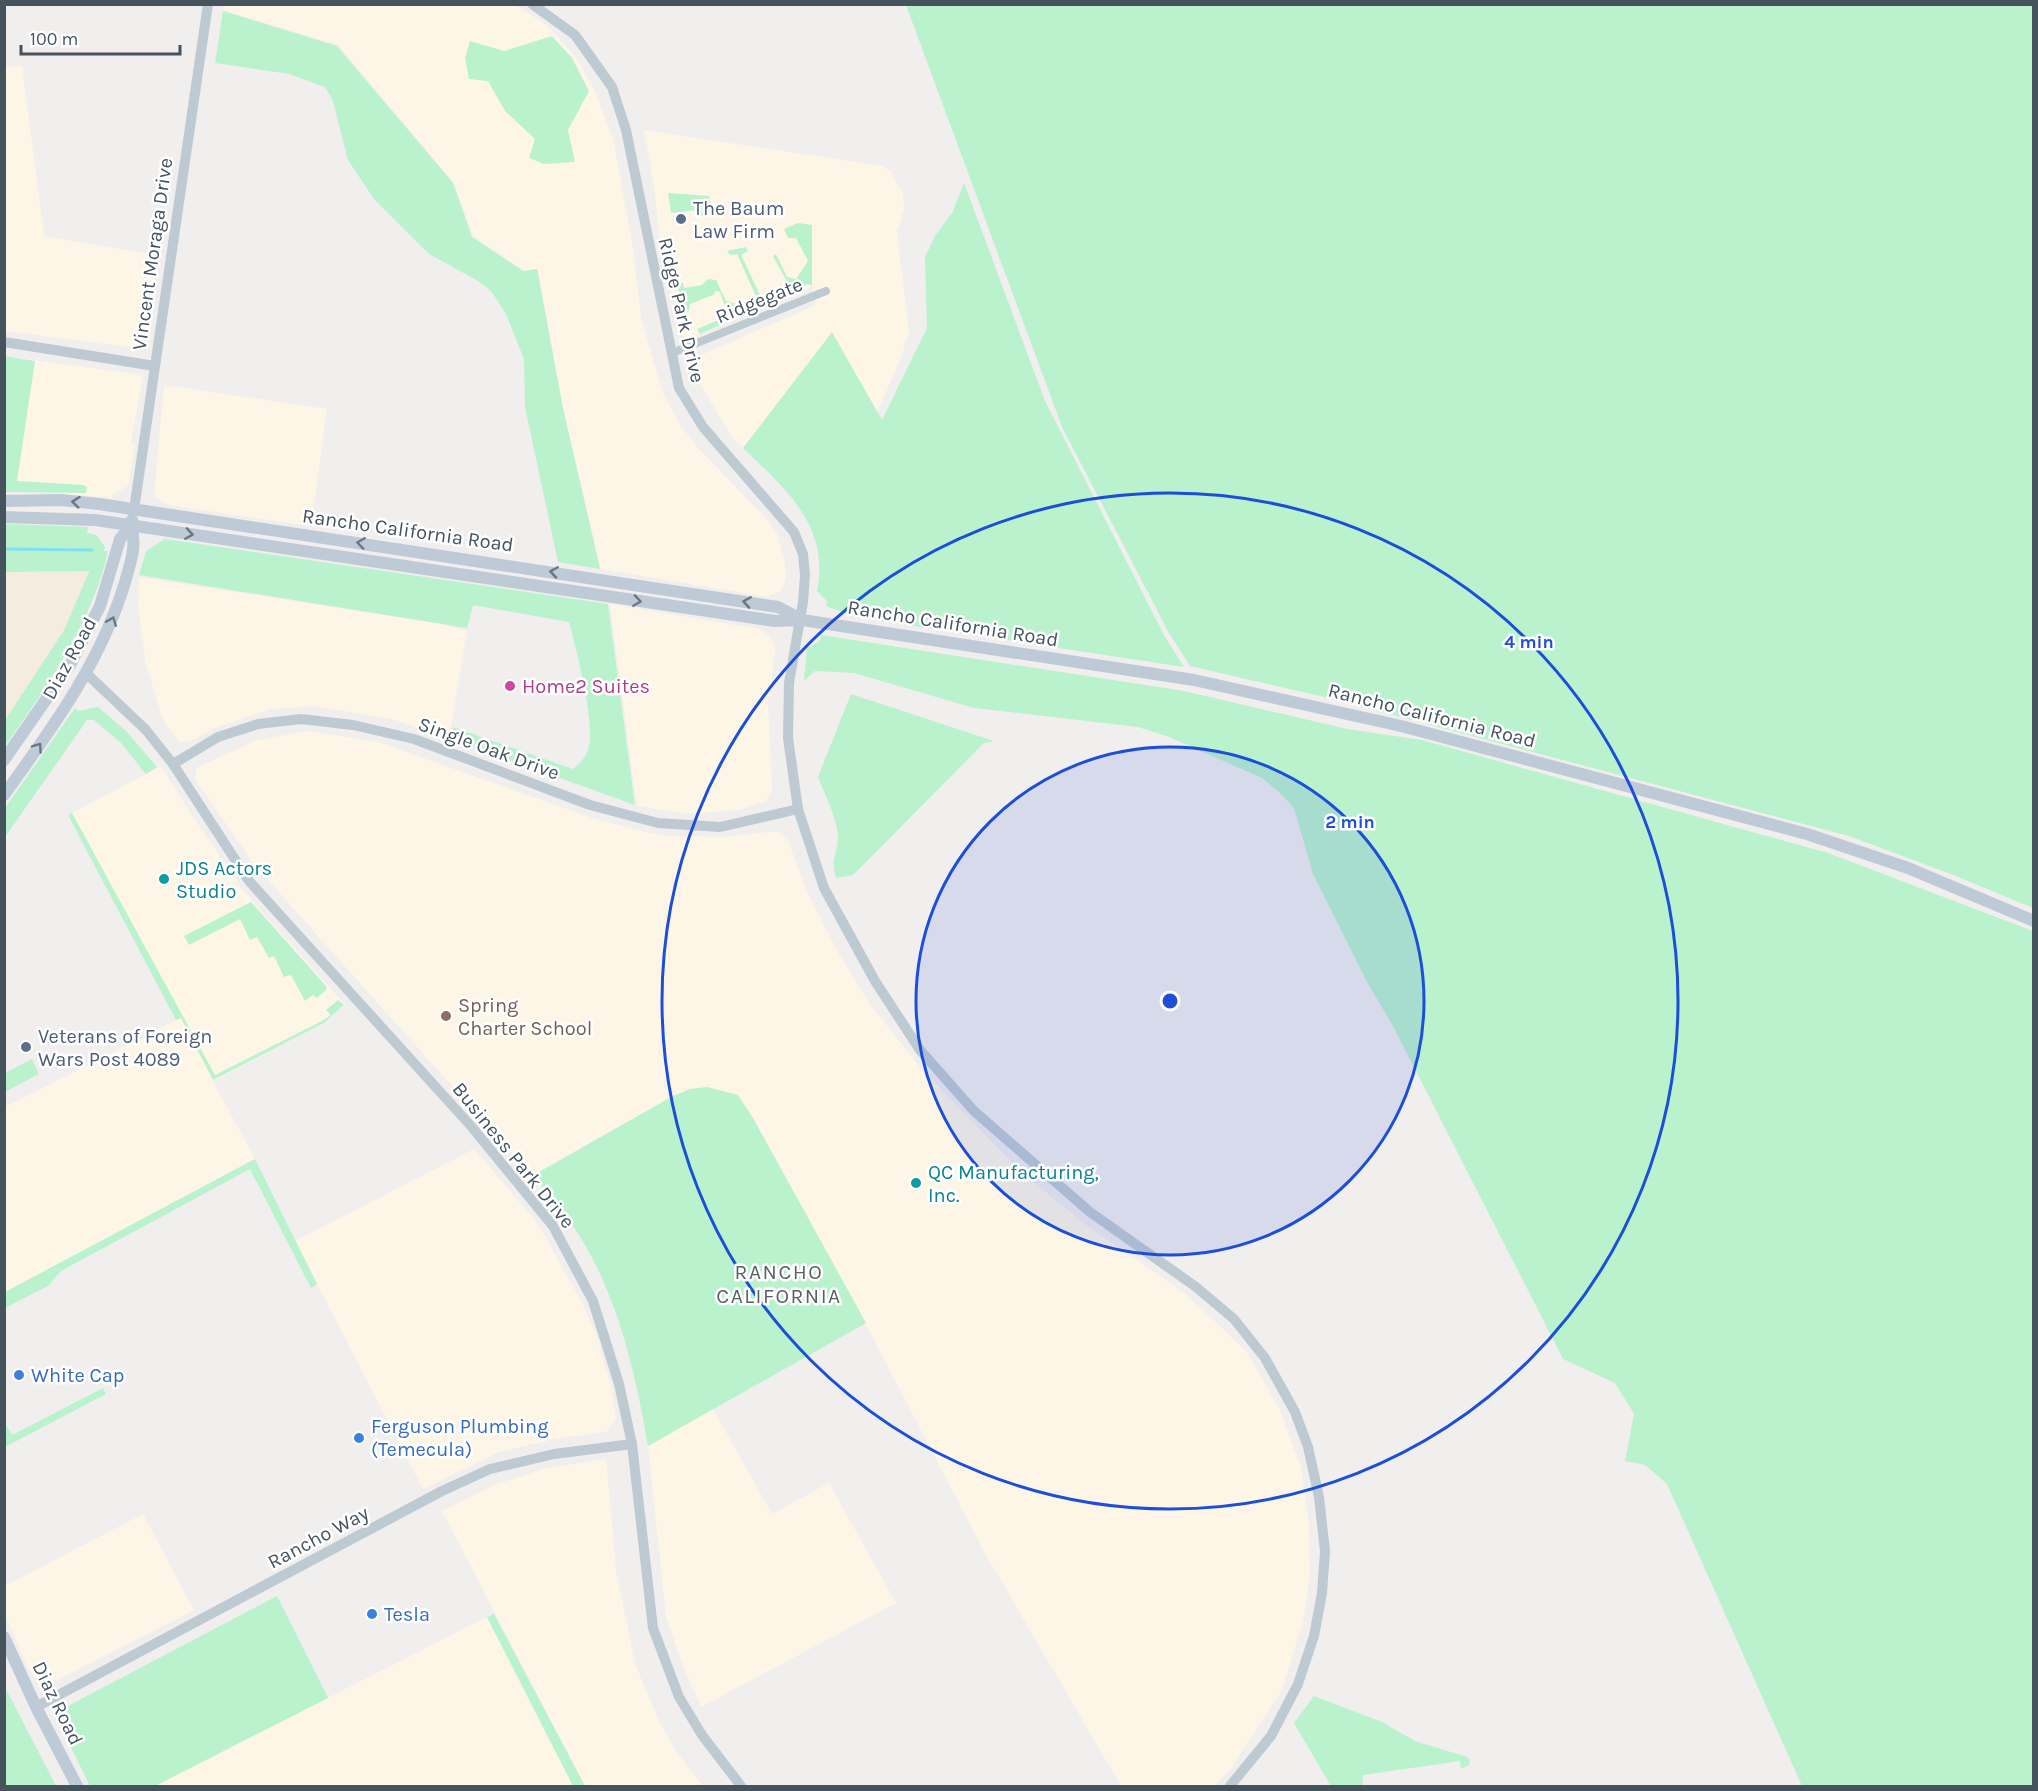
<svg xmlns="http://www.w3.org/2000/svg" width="2038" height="1791" viewBox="0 0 2038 1791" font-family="Karla,sans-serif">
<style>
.commercial{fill:#fdf6e6}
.green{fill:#baf2cd}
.sand{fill:#f4ecde}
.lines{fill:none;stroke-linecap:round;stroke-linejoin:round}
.stream{stroke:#84dff2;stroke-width:3}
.minor{stroke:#becad2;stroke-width:8}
.tertiary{stroke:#becad2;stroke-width:10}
.secondary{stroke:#becbd7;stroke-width:12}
.oneway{stroke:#697782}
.ring{fill:none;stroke:#1d4ed8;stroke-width:3}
.service-dot{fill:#5c6f8a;stroke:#fff;stroke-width:2}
.hotel-dot{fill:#d1479c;stroke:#fff;stroke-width:2}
.culture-dot{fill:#0f9aa8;stroke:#fff;stroke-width:2}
.education-dot{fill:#8d6e63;stroke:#fff;stroke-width:2}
.shop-dot{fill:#3f7fe0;stroke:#fff;stroke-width:2}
.labels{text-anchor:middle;stroke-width:5;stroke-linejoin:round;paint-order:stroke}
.service-label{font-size:20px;fill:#4e5e75;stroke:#fff;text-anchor:start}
.street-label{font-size:20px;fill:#45535d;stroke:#fff}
.hotel-label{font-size:20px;fill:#b23c85;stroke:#fff;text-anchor:start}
.culture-label{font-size:20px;fill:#0d838f;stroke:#fff;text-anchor:start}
.education-label{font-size:20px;fill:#785e54;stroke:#fff;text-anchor:start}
.shop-label{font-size:20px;fill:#366cbe;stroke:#fff;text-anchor:start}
.neighbourhood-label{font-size:21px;letter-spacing:1.5px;fill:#5b5f64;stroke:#fff}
.centre{fill:#1d4ed8;stroke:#fff;stroke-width:3}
.ring-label{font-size:18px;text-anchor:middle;font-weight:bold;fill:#1d4ed8;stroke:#fff;stroke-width:5;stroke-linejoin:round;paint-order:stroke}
</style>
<rect width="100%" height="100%" fill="#f1eeee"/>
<g class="commercial">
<path d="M225 4 511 5 521 8 549 27 577 59 594 89 613 138 634 255 641 318 662 391 679 423 695 445 761 513 777 533 785 563 786 579 781 591 767 597 601 569 563 408 538 269 524 271 473 236 454 183 338 45 223 10Z"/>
<path d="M22 66 44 236 155 255V298L147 345 144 349 5 331V67Z"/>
<path d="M644 130 882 166 891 171 903 195 904 209 897 232 909 331 900 360 877 413 756 431 743 448 732 437 694 374V362L701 355 816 305 812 287 691 338 683 336 680 332 667 261 660 242 654 186Z"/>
<path d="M4 356 143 375 131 443 135 444 128 486 113 494 112 498 56 493 5 492Z"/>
<path d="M164 385 327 409 311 526 168 505 154 496Z"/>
<path d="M139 577 441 624 467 631 449 739 392 719 313 706 271 709 212 729 191 741 179 742 163 720 146 664 138 607Z"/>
<path d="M610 604 759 629 770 636 775 649 768 703 772 790 766 801 739 810 689 814 637 806Z"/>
<path d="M309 731 378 742 595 819 646 832 667 836 726 837 778 831 788 841 808 894 840 956 870 1004 923 1071 1022 1173 1086 1225 1187 1295 1245 1350 1279 1408 1301 1467 1309 1526 1310 1575 1303 1622 1282 1690 1229 1771 1214 1786H1121L986 1555 857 1307 753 1118 673 1096 532 1176 253 863 195 779 196 768 257 740Z"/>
<path d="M161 766 192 816 238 881 239 886 345 1005 323 1024 213 1081 200 1057 255 1159 5 1292V1107L181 1018 72 813Z"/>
<path d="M474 1149 538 1224 579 1297 595 1331 611 1387 616 1418 606 1432 554 1439 497 1453 423 1489 295 1241Z"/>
<path d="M713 1409 772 1514 829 1483 896 1603 701 1707 681 1661 666 1616 648 1446Z"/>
<path d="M606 1459 616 1571 635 1664 658 1719 673 1747 703 1786H585L442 1511 496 1484 548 1468Z"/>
<path d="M143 1514 194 1610 50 1684 40 1683 28 1669 5 1613V1586Z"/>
<path d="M487 1617 573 1786H155Z"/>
</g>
<g class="green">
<path d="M906 5H2033V908L1953 875 1849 836 1333 699 1190 666 1169 633 1062 427Z"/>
<path d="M223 11 337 46 453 183 472 237 523 271 537 269 563 408 600 569 558 562 525 407 524 359 506 314 491 291 478 281 429 254 374 199 348 160 333 101 325 87 289 74 215 63Z"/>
<path d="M552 36 572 58 589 91 568 130 575 162 544 164 529 158 535 139 505 111 488 81 469 79 465 58 470 41 504 51Z"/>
<path d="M964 183 1045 401 1165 637 1184 667 855 617 826 606 827 601 817 591C830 525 786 490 743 448L832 332 882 420 927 328 925 257 935 236 952 213Z"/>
<path d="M668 193 709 196 711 217 700 216 697 210 671 213Z"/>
<path d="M798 223 812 225V286L808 284 798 288 800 291 794 294 773 256 776 254 787 277 796 279 808 261 796 238H788L784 229Z"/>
<path d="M746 247 748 251 741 255 763 301 770 299 772 302 700 334 697 329 759 303 737 254 730 255 727 251Z"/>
<path d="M708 279 716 280 726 301 736 304 738 310 730 304 725 306 720 292 716 291 713 295 690 304 689 311H683L678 287 683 282 684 288 702 285Z"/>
<path d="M4 356 35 361 17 481 83 485 87 487 86 493 5 492Z"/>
<path d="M5 524 88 527 87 533 96 535 105 547 104 551H108C92 623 47 687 5 746V720L64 630 89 572H5Z"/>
<path d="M165 539 608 604 635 805 451 739 453 727 573 769C581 763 587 756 589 746 595 722 576 648 569 622L473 605 467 628 139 575 146 551Z"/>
<path d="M821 635 1184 691 1347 729 1422 740 1828 853 2033 931V1786H1802L1667 1484 1645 1465 1625 1461 1634 1414 1615 1383 1563 1359 1394 1028 1366 980 1313 874 1294 808 1279 792 1262 778 1169 737 1138 727 974 708 854 673 815 671 804 681 807 647H811L820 640Z"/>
<path d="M851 694 994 741 984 743 853 875 836 878C830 857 838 855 838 837 837 817 825 796 818 777Z"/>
<path d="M98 707 127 732 157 767 146 774 121 743 94 720H87L5 837V808L75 708 78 711Z"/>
<path d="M72 813 215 1075 322 1021 331 1015 326 1010 338 1000 344 1005 324 1023 213 1080 181 1018 176 1020 68 815Z"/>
<path d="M251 902 326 986 327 989 317 998 313 995 305 1001 291 975 284 977 274 956 269 958 257 937 250 940 240 919 189 945 184 936Z"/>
<path d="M32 1059 39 1074 5 1092V1073Z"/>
<path d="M707 1087 738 1095 753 1118 866 1323 648 1446C631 1346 606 1249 532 1176L673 1096 690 1089Z"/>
<path d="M255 1159 317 1284 311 1288 250 1169 61 1271 48 1286 5 1308V1292Z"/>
<path d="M103 1388 106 1394 5 1447V1423L12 1435Z"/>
<path d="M277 1596 328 1698 155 1786H90L60 1725 61 1712 66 1707Z"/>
<path d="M494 1614 585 1786H573L487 1617Z"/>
<path d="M4 1686 6 1689 56 1786H5Z"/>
<path d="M1314 1696 1382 1722 1415 1741 1467 1757 1470 1760 1469 1765 1461 1769 1460 1761 1363 1775 1362 1786H1331L1294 1723Z"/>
</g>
<path class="sand" d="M89 571 64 630 5 720V572Z"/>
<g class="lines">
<path class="stream" d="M4 549 92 550"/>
<path class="minor" d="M672 353 826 291"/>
<g class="tertiary">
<path d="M532 4 575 35 612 87 626 130 679 388 703 427 794 532 803 554 805 575 803 602 789 683 788 738 798 809 824 888 875 981 920 1050 974 1111 1090 1212 1196 1287 1234 1319 1265 1358 1295 1412 1308 1447 1319 1497 1325 1551 1322 1593 1314 1636 1298 1684 1271 1736 1230 1786"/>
<path d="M4 342 155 366"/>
<path d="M134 510 208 4"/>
<path d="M87 674 146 730 173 764 249 881 471 1126 553 1226 593 1301 619 1384 632 1444 653 1628 679 1697 702 1735 741 1786"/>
<path d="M173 764 218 737 258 724 301 719 353 725 414 739 590 805 658 823 720 827 798 809"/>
<path d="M36 1707 442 1491 490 1469 554 1454 632 1444"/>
</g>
<g class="secondary">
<path d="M4 501 61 500 99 504 778 607 801 619"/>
<path d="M4 517 95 520 775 621 802 620 1194 680 1401 726 1807 834 1908 868 2034 921"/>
<path d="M4 760 70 665 100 606 120 539 131 526 132 520"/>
<path d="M4 795C53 727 102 661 126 579 131 560 137 545 131 526"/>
<path d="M4 1637 36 1707 77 1786"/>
</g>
</g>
<defs><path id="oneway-chevron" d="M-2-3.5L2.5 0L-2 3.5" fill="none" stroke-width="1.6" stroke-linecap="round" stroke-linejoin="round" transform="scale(1.5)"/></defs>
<g class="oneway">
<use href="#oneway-chevron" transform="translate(76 502) rotate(-174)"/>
<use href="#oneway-chevron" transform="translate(189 534) rotate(9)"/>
<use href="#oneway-chevron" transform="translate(361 543) rotate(-172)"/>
<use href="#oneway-chevron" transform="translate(554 572) rotate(-171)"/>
<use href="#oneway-chevron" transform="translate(637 601) rotate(8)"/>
<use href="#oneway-chevron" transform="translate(747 602) rotate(-171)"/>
<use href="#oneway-chevron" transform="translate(112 621) rotate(-68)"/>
<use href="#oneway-chevron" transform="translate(38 747) rotate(-55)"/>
</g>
<circle cx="1170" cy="1001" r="254" fill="#1d4ed8" fill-opacity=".12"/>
<g class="ring">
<circle cx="1170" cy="1001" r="254"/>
<circle cx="1170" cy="1001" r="508"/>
</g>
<g class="service-dot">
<circle cx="681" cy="219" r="6"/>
<circle cx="26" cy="1047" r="6"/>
</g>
<circle class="hotel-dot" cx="510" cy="686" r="6"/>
<g class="culture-dot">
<circle cx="164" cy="879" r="6"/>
<circle cx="916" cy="1183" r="6"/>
</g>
<circle class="education-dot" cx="446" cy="1016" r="6"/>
<g class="shop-dot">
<circle cx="19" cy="1375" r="6"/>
<circle cx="359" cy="1438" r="6"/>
<circle cx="372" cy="1614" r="6"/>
</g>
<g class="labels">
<g class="service-label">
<text x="693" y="215">The Baum<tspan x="693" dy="23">Law Firm</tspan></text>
<text x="38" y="1043">Veterans of Foreign<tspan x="38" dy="23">Wars Post 4089</tspan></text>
</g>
<g class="street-label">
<text transform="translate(152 254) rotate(-82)" y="7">Vincent Moraga Drive</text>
<text transform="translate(759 300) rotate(-22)" y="7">Ridgegate</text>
<text transform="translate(682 310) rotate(77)" y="7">Ridge Park Drive</text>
<text transform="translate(408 530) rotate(8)" y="7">Rancho California Road</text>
<text transform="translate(953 623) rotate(9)" y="7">Rancho California Road</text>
<text transform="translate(69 658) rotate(-61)" y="7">Diaz Road</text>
<text transform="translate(1432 715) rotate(14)" y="7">Rancho California Road</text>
<text transform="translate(489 748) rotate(20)" y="7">Single Oak Drive</text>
<text transform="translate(514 1155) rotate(51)" y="7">Business Park Drive</text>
<text transform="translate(318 1537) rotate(-28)" y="7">Rancho Way</text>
<text transform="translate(58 1703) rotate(64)" y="7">Diaz Road</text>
</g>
<g class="hotel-label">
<text x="522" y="693">Home2 Suites</text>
</g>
<g class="culture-label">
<text x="176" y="875">JDS Actors<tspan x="176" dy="23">Studio</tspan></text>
<text x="928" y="1179">QC Manufacturing,<tspan x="928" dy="23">Inc.</tspan></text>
</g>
<g class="education-label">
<text x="458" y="1012">Spring<tspan x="458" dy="23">Charter School</tspan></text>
</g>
<g class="shop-label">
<text x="31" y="1382">White Cap</text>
<text x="371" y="1433">Ferguson Plumbing<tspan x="371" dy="23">(Temecula)</tspan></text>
<text x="384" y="1621">Tesla</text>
</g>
<g class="neighbourhood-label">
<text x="779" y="1279">RANCHO<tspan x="779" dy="24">CALIFORNIA</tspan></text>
</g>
</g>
<circle cx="1170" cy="1001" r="9" class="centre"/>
<g class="ring-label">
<text x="1529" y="648">4 min</text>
<text x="1350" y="828">2 min</text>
</g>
<rect width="2038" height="1791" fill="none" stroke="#45535d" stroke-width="12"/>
<path d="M21 45v9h159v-9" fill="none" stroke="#45535d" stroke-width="3"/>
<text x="30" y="45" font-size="18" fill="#45535d" stroke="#ffffff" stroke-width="4.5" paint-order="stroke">100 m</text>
</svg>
